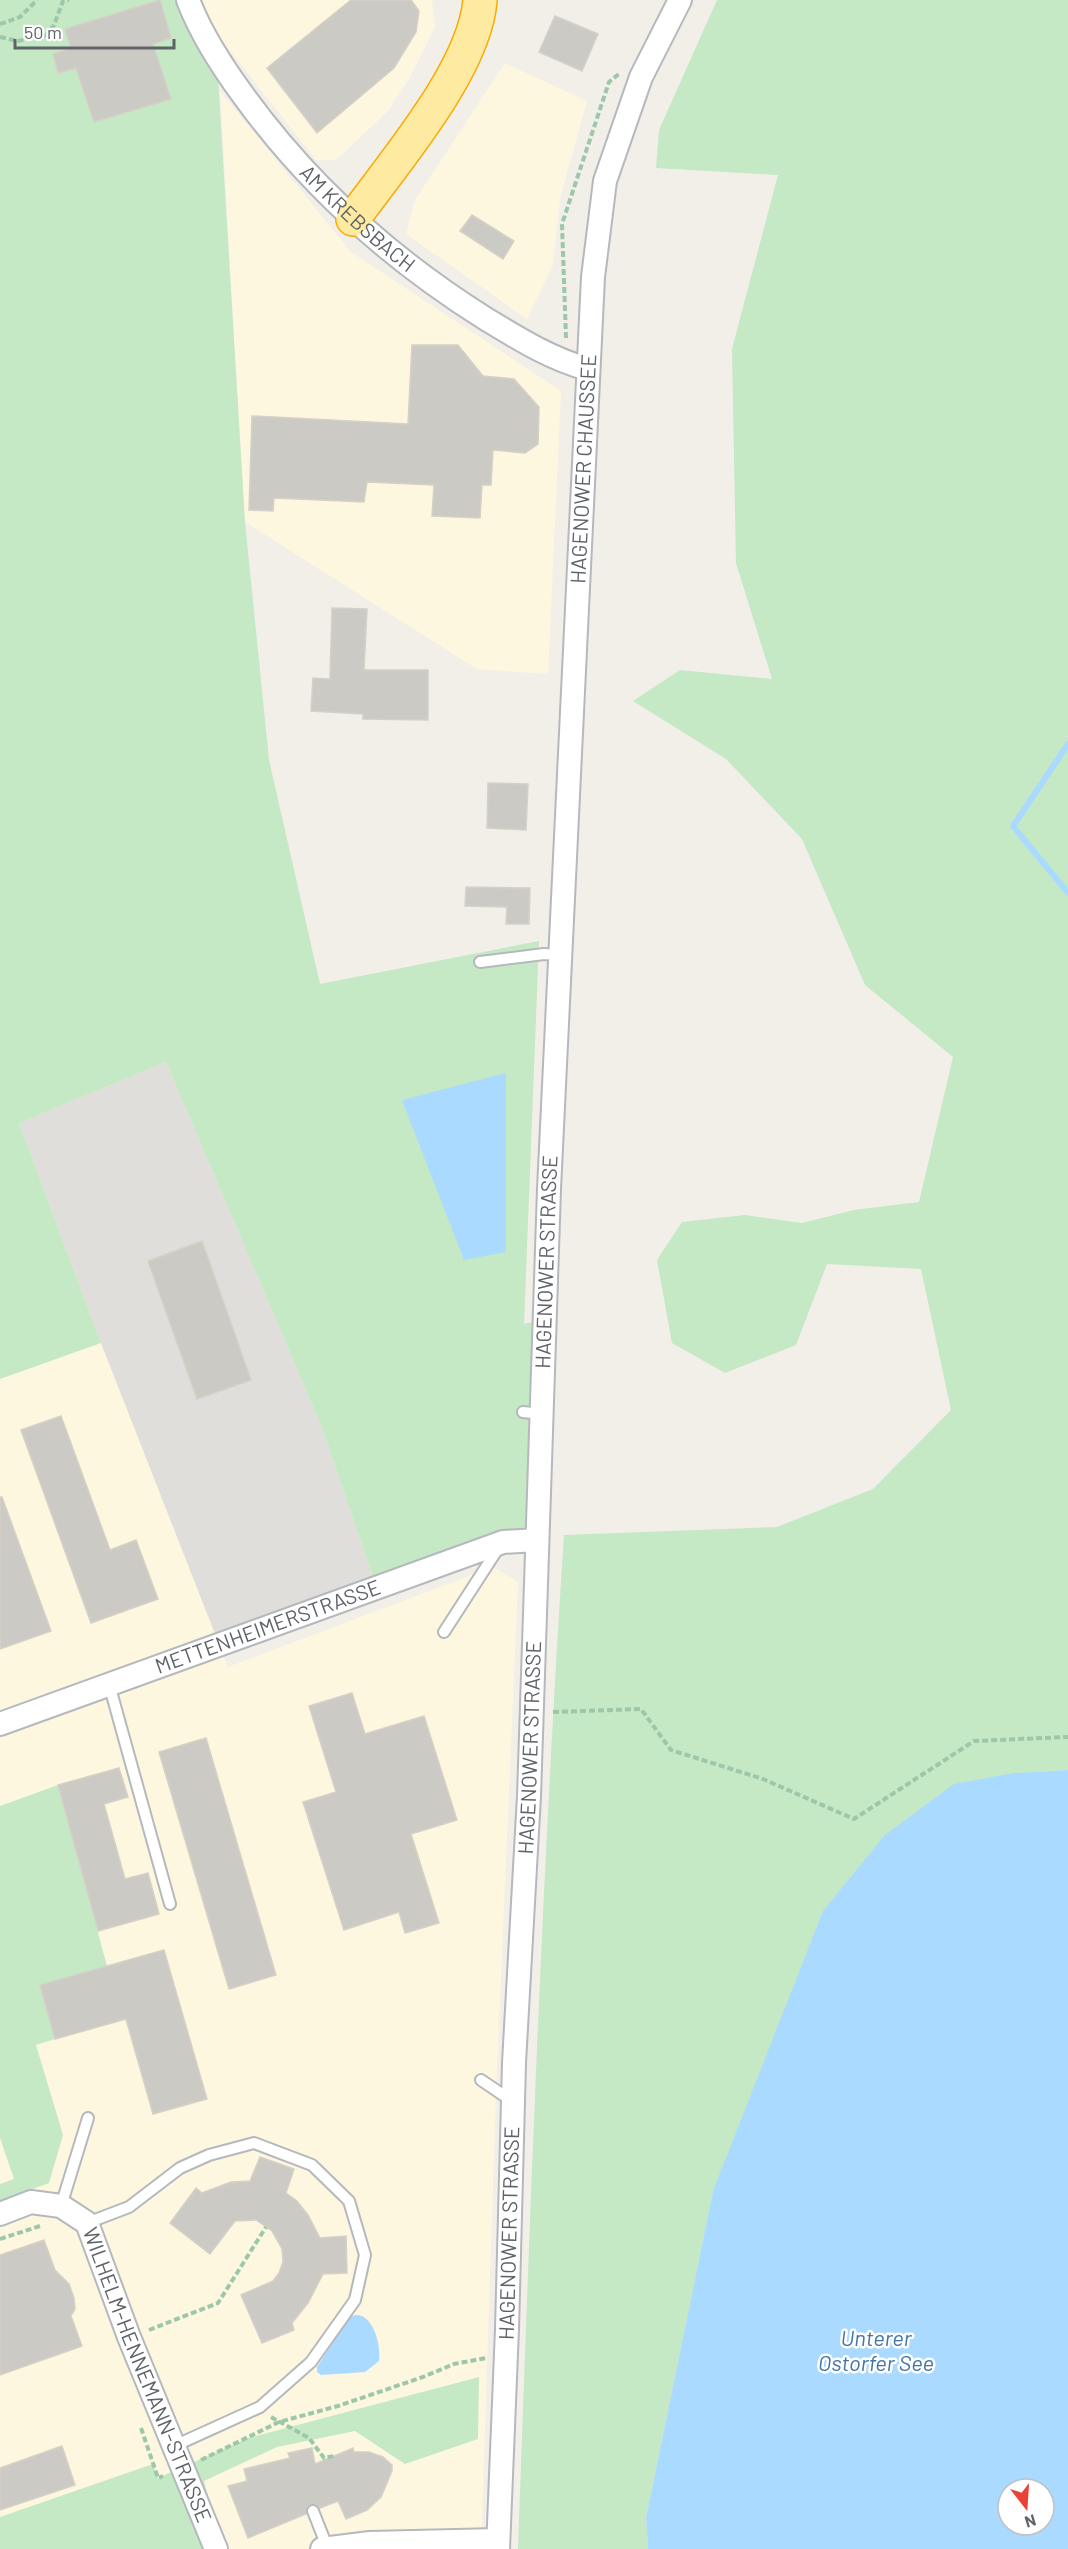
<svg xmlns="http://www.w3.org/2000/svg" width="1068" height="2549" viewBox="0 0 1068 2549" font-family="Barlow,sans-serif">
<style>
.commercial{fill:#fef7e0}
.industrial{fill:#e0deda}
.green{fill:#c5e8c5}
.water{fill:#aadaff;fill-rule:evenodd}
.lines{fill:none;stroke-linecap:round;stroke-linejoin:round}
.stream{stroke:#aadaff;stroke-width:6}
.building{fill:#cccac5;stroke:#d6d1c6;stroke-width:1.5}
.service-casing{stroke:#b5b8bc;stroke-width:14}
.minor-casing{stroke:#b5b8bc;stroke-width:26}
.trunk-casing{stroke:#f9ab00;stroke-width:36}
.path{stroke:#9cc7a9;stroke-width:4;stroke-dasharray:6 3;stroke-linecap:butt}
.service{stroke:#fff;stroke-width:10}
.minor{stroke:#fff;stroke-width:22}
.trunk{stroke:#feeaa1;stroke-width:33}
.labels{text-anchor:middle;stroke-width:5;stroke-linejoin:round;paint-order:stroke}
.street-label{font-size:21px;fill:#5f6368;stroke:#fff}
.water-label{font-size:22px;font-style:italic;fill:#4174aa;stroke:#fff}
</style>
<rect width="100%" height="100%" fill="#f1efe8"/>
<g class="commercial">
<path d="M203 0H432L435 27 410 77 389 110 336 160H316L214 30Z"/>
<path d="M505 63 587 101 560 199 553 265 527 319 406 234 415 200Z"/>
<path d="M220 91 351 252 561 391 548 674 477 669 245 522Z"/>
<path d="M0 1120 19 1123 101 1343 228 1667 493 1567 518 1582 496 2092 481 2549H0Z"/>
</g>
<path class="industrial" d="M166 1062 323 1430 377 1589 219 1644 101 1343 19 1123Z"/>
<g class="green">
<path d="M0 0H188L217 60 245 522 269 760 320 984 539 941 524 1324 545 1319 537 1540 377 1589 323 1430 166 1062 19 1123 101 1343 0 1379Z"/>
<path d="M717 0H1068V1770L1014 1773 713 2191 646 2518 648 2549H518C530 2211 542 1873 564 1535L777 1527 873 1489 951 1410 921 1269 827 1264 796 1345 725 1373 672 1343 657 1260 682 1222 745 1215 802 1223 854 1210 919 1202 953 1057 865 985 802 839 726 759 633 701 680 670 772 679 736 563 732 349 778 175 656 168 659 130Z"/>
<path d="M58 1785 107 1966 40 1985 55 2039 36 2045 63 2135 49 2183 0 2201V2184L14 2179 0 2138V1806Z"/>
<path d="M479 2377 478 2439 405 2464 355 2431 277 2447 204 2481 221 2549H0V2517L153 2464 158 2478 248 2438Z"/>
</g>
<g class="water">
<path d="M506 1073V1252L464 1260 402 1100Z"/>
<path d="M1068 1770V2549H648L646 2518 713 2191 823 1911 885 1835 954 1784 1014 1773ZM1008 2489H1044V2525H1008Z"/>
<path d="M355 2315C374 2314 381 2346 379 2361L365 2372 321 2375 317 2372V2367L349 2318Z"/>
</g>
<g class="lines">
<path class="stream" d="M1068 744 1013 826 1068 893"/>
</g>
<g class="building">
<path d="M160 0 171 38 153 44 171 99 94 122 76 68 58 73 53 54 71 48 65 29Z"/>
<path d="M351 0H411L419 11 416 32 394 68 317 133 267 68Z"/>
<path d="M555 16 598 34 582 71 539 52Z"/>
<path d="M472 215 514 241 503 259 460 231Z"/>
<path d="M412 345H458L483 376 514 379 539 407 538 444 525 453 493 450 491 485H482L480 518 432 516 434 485 367 482 364 502 274 498 273 511 249 510 252 416 408 424Z"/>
<path d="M332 608 367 609 364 670H428V720L363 719V714L311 711 313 678 330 679Z"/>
<path d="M488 783 528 784 526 830 487 828Z"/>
<path d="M466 887 530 888 529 924H506L507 907 465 906Z"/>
<path d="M202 1241 251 1380 197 1399 148 1261Z"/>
<path d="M61 1416 110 1550 136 1540 158 1599 91 1623 21 1430Z"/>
<path d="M0 1497H2L51 1631 0 1649Z"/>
<path d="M352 1693 365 1734 424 1716 457 1820 411 1834 439 1923 405 1933 399 1912 344 1930 303 1802 336 1792 309 1706Z"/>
<path d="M206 1738 276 1975 229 1989 159 1752Z"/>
<path d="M119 1768 128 1797 104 1804 125 1879 148 1873 159 1914 98 1931 58 1785Z"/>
<path d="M164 1950 207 2099 153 2114 126 2019 55 2039 40 1985Z"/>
<path d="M260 2157 294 2169 286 2193 297 2201 308 2215 320 2238 346 2236 347 2273 323 2274 308 2303 292 2323 294 2330 262 2343 241 2295 273 2281 279 2273 283 2262 282 2249 272 2231 256 2220 235 2221 210 2254 170 2223 196 2188 202 2193 231 2182 250 2181Z"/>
<path d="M44 2240 55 2270 69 2284 74 2298 75 2309 71 2316 82 2346 0 2375V2255Z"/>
<path d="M62 2446 75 2485 0 2510V2468Z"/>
<path d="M312 2448 315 2464 353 2448 354 2452H369L383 2457 392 2465V2471L381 2497 367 2510 346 2519 338 2501 320 2508 317 2505 311 2504 307 2507 306 2514 248 2538 228 2486 247 2481 244 2469 290 2458 288 2453Z"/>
</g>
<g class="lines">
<defs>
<g id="service">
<path d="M480 962 544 954 559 955"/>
<path d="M523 1412 542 1414"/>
<path d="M444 1632 499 1547"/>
<path d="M109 1684 170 1904"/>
<path d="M481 2080 512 2101"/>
<path d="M61 2206 88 2118"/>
<path d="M87 2223 129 2207 180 2168 209 2155 254 2143 312 2165 349 2201 365 2255 355 2300 311 2362 260 2407 174 2446"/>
<path d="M313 2511 328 2549"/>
</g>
<g id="minor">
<path id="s1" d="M188 0C201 34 221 65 243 95 308 185 392 260 486 319 519 339 551 359 588 369"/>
<path id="s2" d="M0 1724 503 1542 537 1540"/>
<path id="s3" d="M0 2214 31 2202 61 2206 87 2223 129 2337 216 2549"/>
<path d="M322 2549 370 2543 498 2540"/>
<path id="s4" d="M498 2549 507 2329 514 2063 529 1796 549 1189 593 277 605 181 641 77 680 0"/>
</g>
<path id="trunk" d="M353 219C394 162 475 69 480 0"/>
</defs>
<use href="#service" class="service-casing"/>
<use href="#minor" class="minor-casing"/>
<use href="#trunk" class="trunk-casing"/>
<g class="path">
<path d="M0 24 20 17 37 0"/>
<path d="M0 37 18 41 46 35 54 25 63 1 69 0"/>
<path d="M566 338 562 224 609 82 620 73"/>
<path d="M553 1712 641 1709 671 1750 763 1779 854 1819 974 1741 1068 1737"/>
<path d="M0 2239 40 2226"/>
<path d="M149 2330 218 2303 266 2227"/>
<path d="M271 2417 309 2438 324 2458 334 2456"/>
<path d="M141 2428 158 2478 163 2476"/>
<path d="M201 2460 279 2422 338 2406 423 2377 454 2364 486 2358"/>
</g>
<use href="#service" class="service"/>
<use href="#minor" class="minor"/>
<use href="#trunk" class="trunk"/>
</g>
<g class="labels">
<g class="street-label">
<text dy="7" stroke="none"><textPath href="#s1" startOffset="279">AM KREBSBACH</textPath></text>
<text dy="7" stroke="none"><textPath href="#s4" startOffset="2082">HAGENOWER CHAUSSEE</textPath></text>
<text dy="7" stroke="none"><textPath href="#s4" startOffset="1288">HAGENOWER STRASSE</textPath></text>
<text dy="7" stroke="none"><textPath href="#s2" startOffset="285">METTENHEIMERSTRASSE</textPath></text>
<text dy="7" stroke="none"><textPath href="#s4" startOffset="802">HAGENOWER STRASSE</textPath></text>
<text dy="7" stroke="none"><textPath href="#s4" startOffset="316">HAGENOWER STRASSE</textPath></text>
<text dy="7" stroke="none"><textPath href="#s3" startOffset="258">WILHELM-HENNEMANN-STRASSE</textPath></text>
</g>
<g class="water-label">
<text x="876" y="2346">Unterer<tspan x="876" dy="25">Ostorfer See</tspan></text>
</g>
</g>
<g transform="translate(1026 2507) rotate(163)"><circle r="28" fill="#ffffff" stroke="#bfc1c3" stroke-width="1.5"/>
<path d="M0-4.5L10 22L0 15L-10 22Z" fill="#ea4335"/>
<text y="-9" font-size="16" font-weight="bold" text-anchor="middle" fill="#5f6368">N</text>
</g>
<path d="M15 39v9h159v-9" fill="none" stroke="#5f6368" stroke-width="3"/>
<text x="24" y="39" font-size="18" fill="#5f6368" stroke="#ffffff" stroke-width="4.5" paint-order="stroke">50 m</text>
</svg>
